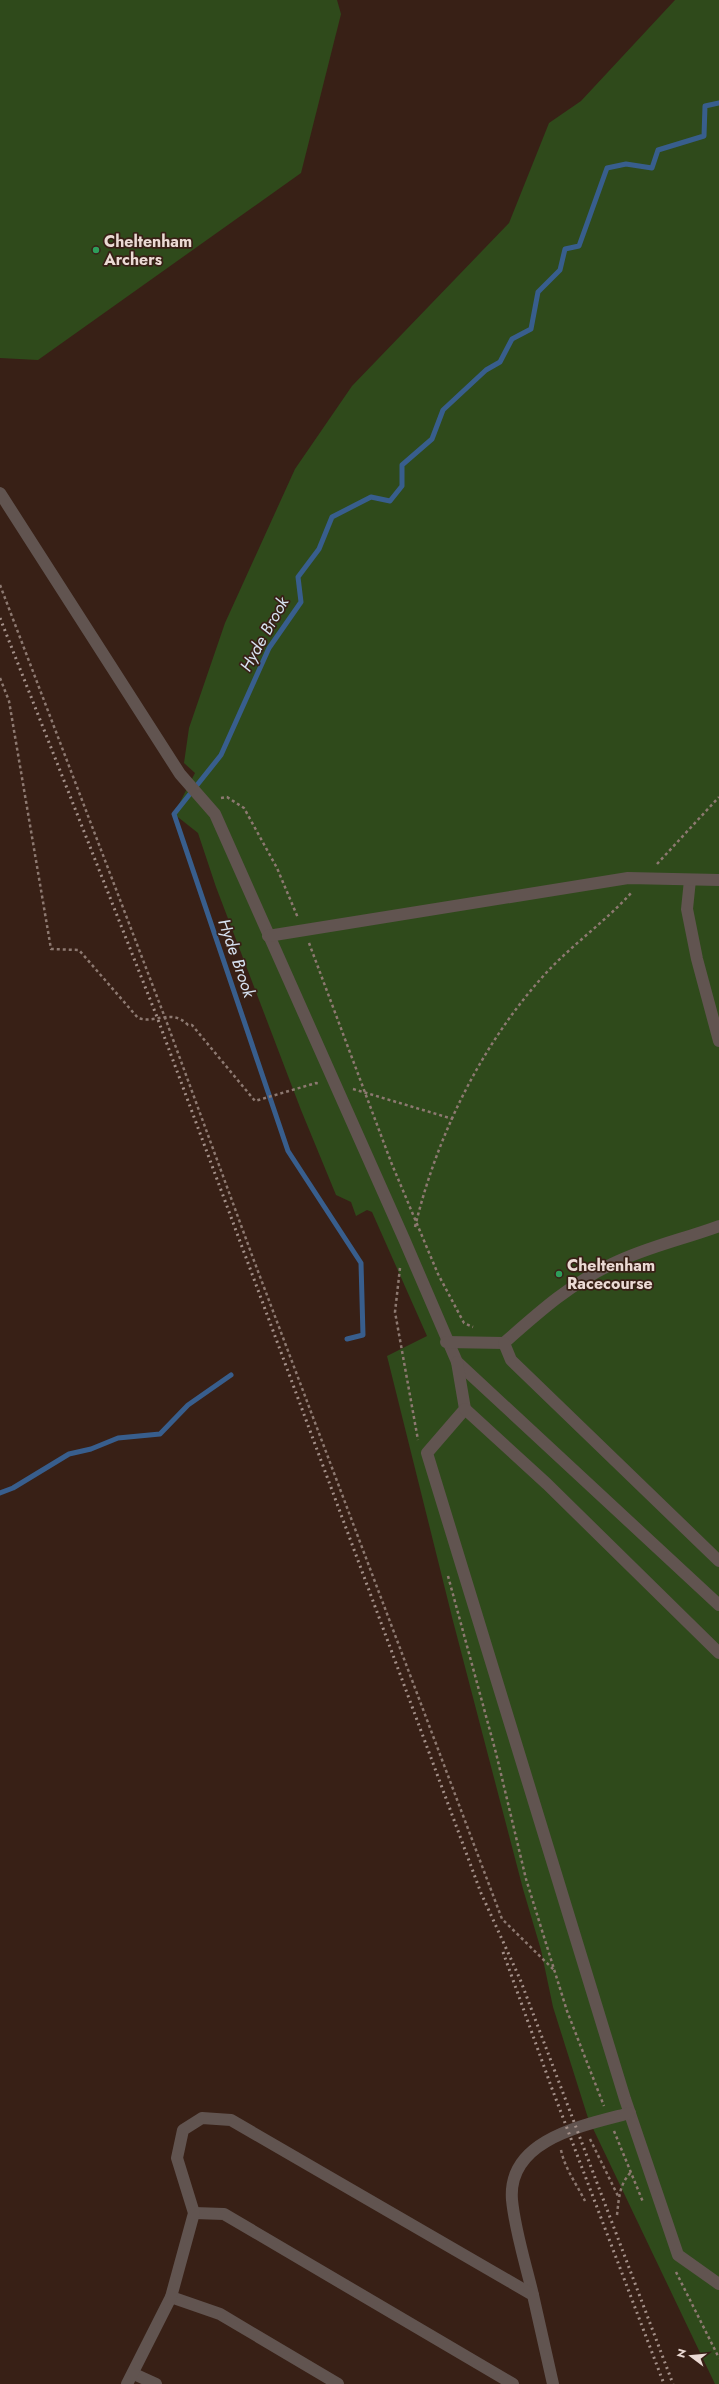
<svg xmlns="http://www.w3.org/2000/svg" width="719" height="2384" viewBox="0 0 719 2384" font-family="Jost,sans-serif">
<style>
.green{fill:#2f4a1b}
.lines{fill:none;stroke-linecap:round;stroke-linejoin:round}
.stream{stroke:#385e8d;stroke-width:5}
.path{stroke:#8d7971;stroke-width:2.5;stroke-dasharray:3 3;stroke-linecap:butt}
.minor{stroke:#615450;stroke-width:12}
.rail{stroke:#a49089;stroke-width:3;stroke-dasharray:2 4;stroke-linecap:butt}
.leisure-dot{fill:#2e9e5b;stroke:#382016;stroke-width:1.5}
.labels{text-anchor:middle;stroke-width:3.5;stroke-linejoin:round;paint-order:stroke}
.poi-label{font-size:16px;font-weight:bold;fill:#ebdad4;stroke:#382016;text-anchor:start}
.water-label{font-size:17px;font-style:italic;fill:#d7e2f1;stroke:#382016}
</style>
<rect width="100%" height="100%" fill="#382016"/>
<g class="green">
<path d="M0 0H337L341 14 301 173 38 360 0 358Z"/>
<path d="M675 0H719V2384H715L588 2118 553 2007 541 1950 523 1889 453 1621 387 1356 427 1336 372 1212 367 1210 356 1216 351 1202 336 1195 301 1110 216 887 198 833 174 814 195 773 184 763 189 728 225 623 295 469 352 386 509 223 549 123 581 101Z"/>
</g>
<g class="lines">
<g class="stream">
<path d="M347 1339 363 1335 361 1263 288 1151 174 814 221 755 269 648 301 602 298 577 319 549 332 517 371 497 390 501 402 486V465L432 439 443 410 486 370 500 362 512 339 531 329 538 292 560 270 565 249 579 246 607 168 626 164 652 168 658 150 704 136 705 106 719 103"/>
<path d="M0 1493 13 1488 69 1454 91 1449 118 1438 160 1434 188 1405 231 1375"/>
</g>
<g class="path">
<path d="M0 585 167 1023 253 1258 502 1919 554 1970"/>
<path d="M0 678 9 701 51 949 79 950 138 1018C155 1024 172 1008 188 1025H192L255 1101 316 1083 319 1084"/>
<path d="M221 798 227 797 244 808 277 868 298 918"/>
<path d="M657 864 719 797"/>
<path d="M309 943 391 1162 438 1274 464 1323 473 1327"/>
<path d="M353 1089 453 1119"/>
<path d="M415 1227C437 1135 482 1043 546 973 573 944 606 921 632 892"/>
<path d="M400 1268 395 1312 418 1440"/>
<path d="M448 1576 496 1753 526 1879 567 2011 604 2106"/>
<path d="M614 2131 643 2202"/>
<path d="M590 2139 619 2198"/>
<path d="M561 2150C565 2169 576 2183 585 2201"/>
<path d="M617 2215C619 2198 619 2185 631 2172"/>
<path d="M676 2272 719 2358"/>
</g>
<g class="minor">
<path d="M0 493 180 774 215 814 404 1239 457 1362 719 1605"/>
<path d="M690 880 687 909 697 959 719 1041"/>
<path d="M268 936 628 878 719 880"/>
<path d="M446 1342 504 1343C538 1313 570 1284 612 1264 646 1247 684 1239 719 1226"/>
<path d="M504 1343 511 1360 719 1561"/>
<path d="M457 1362 465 1409 427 1453 625 2099 678 2255 719 2284"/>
<path d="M465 1409 547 1484 719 1653"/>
<path d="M194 2213 224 2214 513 2384"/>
<path d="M533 2295C526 2265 515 2231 512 2200 507 2139 585 2125 630 2113"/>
<path d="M171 2297 220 2314 338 2384"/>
<path d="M134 2374 156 2384"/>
<path d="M127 2384 171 2297 194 2213 177 2158 183 2130 202 2118 231 2120 533 2295 553 2384"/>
</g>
<g class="rail">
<path d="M0 618 157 1017 481 1893 520 1979 673 2384"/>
<path d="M503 1952 551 2086 664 2384"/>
</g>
</g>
<g class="leisure-dot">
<circle cx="96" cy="250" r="4"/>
<circle cx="559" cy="1274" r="4"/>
</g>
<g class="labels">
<g class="poi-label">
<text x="104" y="247">Cheltenham<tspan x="104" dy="18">Archers</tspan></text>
<text x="567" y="1271">Cheltenham<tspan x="567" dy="18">Racecourse</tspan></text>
</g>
<g class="water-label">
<text transform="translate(264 634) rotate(-61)" y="6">Hyde Brook</text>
<text transform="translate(237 958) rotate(71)" y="6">Hyde Brook</text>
</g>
</g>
<g transform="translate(691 2356) rotate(286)" stroke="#382016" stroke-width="3" paint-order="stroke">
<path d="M0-3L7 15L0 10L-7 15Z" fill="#ebdad4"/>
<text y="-6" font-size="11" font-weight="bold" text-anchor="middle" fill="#ebdad4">N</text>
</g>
</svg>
